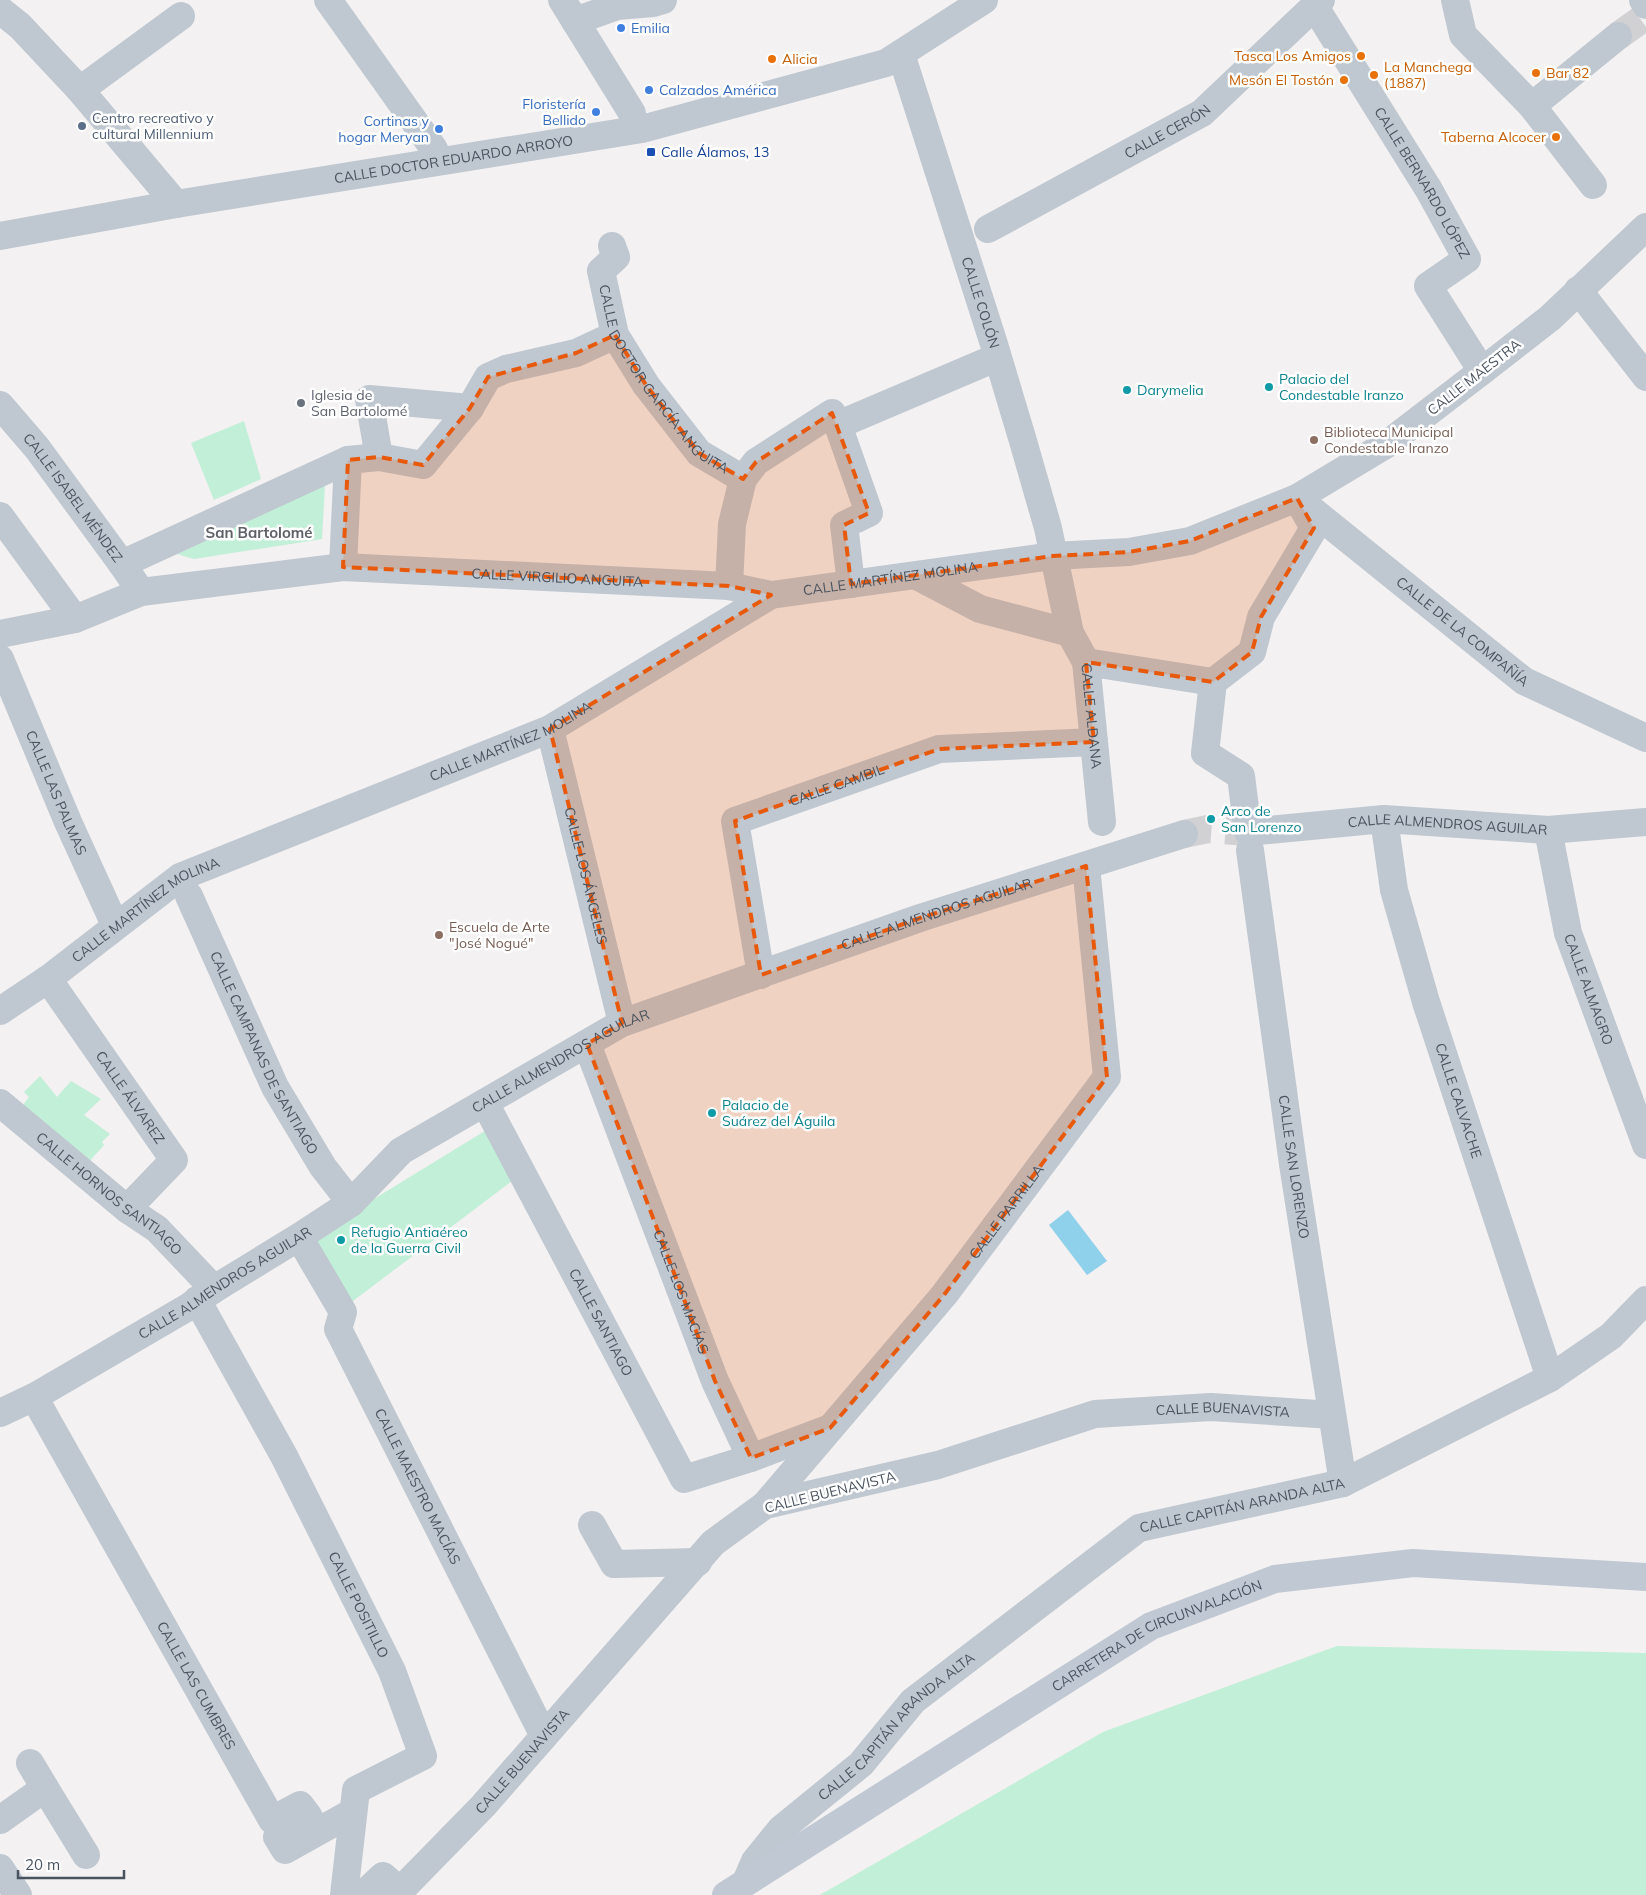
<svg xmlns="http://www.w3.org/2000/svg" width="1646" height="1895" viewBox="0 0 1646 1895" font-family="Mulish,sans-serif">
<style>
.green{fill:#c1efd7}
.water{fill:#8fd0eb}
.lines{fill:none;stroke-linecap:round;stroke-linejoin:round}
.pedestrian-tunnel{stroke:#d1d1d4;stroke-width:28;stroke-dasharray:28 14;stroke-linecap:butt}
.minor-tunnel{stroke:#d1d1d4;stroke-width:28;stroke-dasharray:28 14;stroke-linecap:butt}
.pedestrian{stroke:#bfc7d0;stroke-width:28}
.minor{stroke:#bfc7d0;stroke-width:28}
.secondary{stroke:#c0c8d4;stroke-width:28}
.marked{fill:#e8590c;fill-opacity:0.2;stroke:#e8590c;stroke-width:4;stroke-dasharray:10 6;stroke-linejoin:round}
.shop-dot{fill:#3f7fe0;stroke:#fff;stroke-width:2}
.food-dot{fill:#e8710a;stroke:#fff;stroke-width:2}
.service-dot{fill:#5c6f8a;stroke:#fff;stroke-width:2}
.transit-dot{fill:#1a4fb4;stroke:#fff;stroke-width:2}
.culture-dot{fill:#0f9aa8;stroke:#fff;stroke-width:2}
.worship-dot{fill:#6b7280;stroke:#fff;stroke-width:2}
.education-dot{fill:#8d6e63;stroke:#fff;stroke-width:2}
.labels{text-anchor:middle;stroke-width:5;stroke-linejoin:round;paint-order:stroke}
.shop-label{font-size:14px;fill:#366cbe;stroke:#fff;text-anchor:start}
.food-label{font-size:14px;fill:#c56008;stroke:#fff;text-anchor:end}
.service-label{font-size:14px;fill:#4e5e75;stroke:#fff;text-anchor:start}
.street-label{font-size:14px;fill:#49535f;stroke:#fff}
.transit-label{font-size:14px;fill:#164399;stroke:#fff;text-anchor:start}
.culture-label{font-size:14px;fill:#0d838f;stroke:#fff;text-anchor:start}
.worship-label{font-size:14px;fill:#5b616d;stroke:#fff;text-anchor:start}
.education-label{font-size:14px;fill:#785e54;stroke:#fff;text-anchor:start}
.neighbourhood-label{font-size:15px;font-weight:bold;fill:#5e6166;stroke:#fff}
</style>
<rect width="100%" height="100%" fill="#f3f1f1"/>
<g class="green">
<path d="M244 421 261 479 214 500 191 443Z"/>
<path d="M325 484 322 539 194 559 177 554Z"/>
<path d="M40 1076 57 1097 71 1081 101 1099 84 1115 110 1134 102 1142 104 1145 85 1166 17 1113 29 1097 24 1092Z"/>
<path d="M493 1126 516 1178 349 1304 312 1237Z"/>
<path d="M1337 1646 1646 1653V1895H820L1103 1732Z"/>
</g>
<path class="water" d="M1068 1210 1107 1261 1087 1275 1049 1225Z"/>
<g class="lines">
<path class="pedestrian-tunnel" d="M1618 36 1646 16"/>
<path class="minor-tunnel" d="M1184 834 1208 829 1248 832"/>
<g class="pedestrian">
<path d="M328 0 434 149"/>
<path d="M562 0 632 113"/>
<path d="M1455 0 1463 35 1532 106 1593 185"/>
<path d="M1643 0 1646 5"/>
<path id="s1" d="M1315 7 1429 190 1467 259 1428 286 1482 371"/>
<path d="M575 21 617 6 653 3 663 0"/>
<path d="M80 90 181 16"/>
<path d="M1532 106 1618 36"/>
<path id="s2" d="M1646 227 1550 318 1482 371 1387 444 1297 498 1524 681 1646 738"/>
<path id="s3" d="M988 229 1202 113 1321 0"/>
<path id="s4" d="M612 246 616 257 601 271 615 335 646 385 699 453 743 479"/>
<path d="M1578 290 1646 377"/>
<path id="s5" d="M0 405 37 448 122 564"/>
<path d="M379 457 369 399 470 408"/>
<path d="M0 516 75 619"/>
<path d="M343 567 348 460 379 457 423 465 470 408 488 377 506 369 576 353 615 335"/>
<path id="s6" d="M189 896 275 1087 323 1167 351 1203"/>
<path id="s7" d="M48 979 174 1160 127 1209"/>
<path id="s8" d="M587 1044 715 1381 751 1458 830 1428"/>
<path id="s9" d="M0 1103 127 1209 157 1229 214 1289"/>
<path id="s10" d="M485 1103 684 1479 751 1458"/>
<path id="s11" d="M299 1237 343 1312 338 1329 544 1736"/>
<path id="s12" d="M197 1300 284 1456 392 1671 423 1756 356 1790 344 1895"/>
<path id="s13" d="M34 1397 272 1820 300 1805 309 1817 277 1837 285 1850 353 1812"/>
<path d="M592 1525 614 1564 698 1562"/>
<path d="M363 1895 383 1876 400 1891"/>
</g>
<g class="minor">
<path d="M0 10 20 26 80 90 176 204"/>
<path id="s14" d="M901 54 993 341 1023 441 1048 528 1070 633 1086 662 1102 822"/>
<path id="s15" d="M0 236 176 204 642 129 886 63 984 0"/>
<path d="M917 576 980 609 1070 633"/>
<path d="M851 584 844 525 869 513 838 425 986 362"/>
<path d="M729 586 732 524 743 479 756 462 832 413 838 425"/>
<path d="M141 592 122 564 348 460"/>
<path id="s16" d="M0 634 75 619 141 592 343 567 729 586 771 595"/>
<path id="s17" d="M0 659 68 822 115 925"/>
<path d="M1086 662 1213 682"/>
<path id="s18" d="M550 729 622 1023"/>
<path id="s19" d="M1384 819 1394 890 1426 1002 1550 1378"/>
<path id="s20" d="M1548 830 1568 933 1646 1145"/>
<path id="s21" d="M1250 850 1293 1164 1343 1483"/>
<path id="s22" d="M761 975 735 821 939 749 1094 742"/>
<path id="s23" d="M0 1011 48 979 180 877 550 729 771 595 1053 556 1129 552 1190 541 1297 498 1314 528 1261 617 1252 652 1213 682 1205 753 1241 776 1248 832 1384 819 1548 830 1646 822"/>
<path id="s24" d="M0 1413 34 1397 190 1306 214 1289 299 1237 351 1203 401 1151 622 1023 920 918 1184 834"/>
<path id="s25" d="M765 1505 944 1295 1107 1077 1086 866"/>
<path d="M30 1763 45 1788"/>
<path d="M0 1820 45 1788 86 1855"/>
<path d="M0 1868 18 1895"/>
<path id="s26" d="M746 1882 755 1861 781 1829 861 1764 913 1701 1139 1528 1343 1483 1550 1378 1611 1336 1646 1300"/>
<path id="s27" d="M396 1895 483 1806 713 1543 765 1505 938 1465 1095 1414 1211 1407 1332 1415"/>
</g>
<path class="secondary" id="s28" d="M726 1895 1151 1626 1275 1579 1413 1563 1646 1577"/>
</g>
<path class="marked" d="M615 335 646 385 699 453 743 479 756 462 832 413 869 513 844 525 851 584 1053 556 1129 552 1190 541 1297 498 1314 528 1261 617 1252 652 1213 682 1086 662 1094 742 939 749 735 821 761 975 920 918 1086 866 1107 1077 944 1295 830 1428 751 1458 715 1381 587 1044 622 1023 550 729 771 595 729 586 343 567 348 460 379 457 423 465 470 408 488 377 576 353Z"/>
<g class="shop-dot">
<circle cx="621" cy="28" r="5"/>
<circle cx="649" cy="90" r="5"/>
<circle cx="596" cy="112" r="5"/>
<circle cx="439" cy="129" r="5"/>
</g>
<g class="food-dot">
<circle cx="1361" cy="56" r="5"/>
<circle cx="772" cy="59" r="5"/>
<circle cx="1536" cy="73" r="5"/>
<circle cx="1374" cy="75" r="5"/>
<circle cx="1344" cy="80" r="5"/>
<circle cx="1556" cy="137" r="5"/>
</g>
<circle class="service-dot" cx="82" cy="126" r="5"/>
<rect class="transit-dot" x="646" y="147" width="10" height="10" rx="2.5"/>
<g class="culture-dot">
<circle cx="1269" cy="387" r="5"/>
<circle cx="1127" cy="390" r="5"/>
<circle cx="1211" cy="819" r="5"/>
<circle cx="712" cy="1113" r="5"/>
<circle cx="341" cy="1240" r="5"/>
</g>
<circle class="worship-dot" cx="301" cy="403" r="5"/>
<g class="education-dot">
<circle cx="1314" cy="440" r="5"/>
<circle cx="439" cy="935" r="5"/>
</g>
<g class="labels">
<g class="shop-label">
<text x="631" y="33">Emilia</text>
<text x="659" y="95">Calzados América</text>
<text x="586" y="109" text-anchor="end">Floristería<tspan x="586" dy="16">Bellido</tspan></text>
<text x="429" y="126" text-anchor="end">Cortinas y<tspan x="429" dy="16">hogar Meryan</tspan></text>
</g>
<g class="food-label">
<text x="1351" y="61">Tasca Los Amigos</text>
<text x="782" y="64" text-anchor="start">Alicia</text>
<text x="1384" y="72" text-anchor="start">La Manchega<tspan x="1384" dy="16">(1887)</tspan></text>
<text x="1546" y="78" text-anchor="start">Bar 82</text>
<text x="1334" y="85">Mesón El Tostón</text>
<text x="1546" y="142">Taberna Alcocer</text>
</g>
<g class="service-label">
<text x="92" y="123">Centro recreativo y<tspan x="92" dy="16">cultural Millennium</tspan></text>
</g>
<g class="street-label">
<text dy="5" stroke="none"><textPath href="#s3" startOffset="204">CALLE CERÓN</textPath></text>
<text dy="5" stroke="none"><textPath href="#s15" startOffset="460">CALLE DOCTOR EDUARDO ARROYO</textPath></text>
<text dy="5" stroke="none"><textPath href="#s1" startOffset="206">CALLE BERNARDO LÓPEZ</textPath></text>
<text dy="5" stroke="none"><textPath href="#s14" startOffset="261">CALLE COLÓN</textPath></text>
<text dy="5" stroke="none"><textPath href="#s4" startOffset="161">CALLE DOCTOR GARCÍA ANGUITA</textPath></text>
<text transform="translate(1474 377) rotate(-38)" y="5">CALLE MAESTRA</text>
<text dy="5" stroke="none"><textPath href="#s5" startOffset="118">CALLE ISABEL MÉNDEZ</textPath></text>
<text dy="5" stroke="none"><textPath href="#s16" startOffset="566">CALLE VIRGILIO ANGUITA</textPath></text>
<text dy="5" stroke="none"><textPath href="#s23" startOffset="1002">CALLE MARTÍNEZ MOLINA</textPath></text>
<text dy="5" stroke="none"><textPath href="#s2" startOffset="656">CALLE DE LA COMPAÑÍA</textPath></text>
<text dy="5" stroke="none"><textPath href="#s14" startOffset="691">CALLE ALDANA</textPath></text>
<text dy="5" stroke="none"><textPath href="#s23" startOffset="582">CALLE MARTÍNEZ MOLINA</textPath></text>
<text dy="5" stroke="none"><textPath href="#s22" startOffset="264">CALLE CAMBIL</textPath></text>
<text dy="5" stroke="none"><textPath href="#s17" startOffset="145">CALLE LAS PALMAS</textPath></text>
<text dy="5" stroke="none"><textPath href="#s23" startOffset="2014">CALLE ALMENDROS AGUILAR</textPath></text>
<text dy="5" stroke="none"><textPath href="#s18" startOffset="151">CALLE LOS ÁNGELES</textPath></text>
<text dy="5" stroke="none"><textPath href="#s23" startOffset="178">CALLE MARTÍNEZ MOLINA</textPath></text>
<text dy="5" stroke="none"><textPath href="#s24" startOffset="1070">CALLE ALMENDROS AGUILAR</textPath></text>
<text dy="5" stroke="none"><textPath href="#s20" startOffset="165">CALLE ALMAGRO</textPath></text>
<text dy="5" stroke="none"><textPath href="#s6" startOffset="174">CALLE CAMPANAS DE SANTIAGO</textPath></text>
<text dy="5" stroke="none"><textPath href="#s24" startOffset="665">CALLE ALMENDROS AGUILAR</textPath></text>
<text dy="5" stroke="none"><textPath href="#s7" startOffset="144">CALLE ÁLVAREZ</textPath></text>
<text dy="5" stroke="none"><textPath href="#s19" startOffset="292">CALLE CALVACHE</textPath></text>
<text dy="5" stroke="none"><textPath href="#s21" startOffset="320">CALLE SAN LORENZO</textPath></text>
<text dy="5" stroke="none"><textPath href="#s9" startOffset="142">CALLE HORNOS SANTIAGO</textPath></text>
<text dy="5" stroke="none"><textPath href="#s25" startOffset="380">CALLE PARRILLA</textPath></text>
<text dy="5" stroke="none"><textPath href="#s24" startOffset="260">CALLE ALMENDROS AGUILAR</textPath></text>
<text dy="5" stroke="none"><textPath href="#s8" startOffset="265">CALLE LOS MACÍAS</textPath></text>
<text dy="5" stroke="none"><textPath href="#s10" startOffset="248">CALLE SANTIAGO</textPath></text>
<text dy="5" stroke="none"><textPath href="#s27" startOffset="1009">CALLE BUENAVISTA</textPath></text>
<text dy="5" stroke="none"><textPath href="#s11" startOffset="281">CALLE MAESTRO MACÍAS</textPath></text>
<text transform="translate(830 1492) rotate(-14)" y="5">CALLE BUENAVISTA</text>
<text dy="5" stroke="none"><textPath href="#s26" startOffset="639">CALLE CAPITÁN ARANDA ALTA</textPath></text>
<text dy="5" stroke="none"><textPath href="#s12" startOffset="345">CALLE POSITILLO</textPath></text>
<text dy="5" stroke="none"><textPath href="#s28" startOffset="504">CARRETERA DE CIRCUNVALACIÓN</textPath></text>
<text dy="5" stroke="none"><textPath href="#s13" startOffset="331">CALLE LAS CUMBRES</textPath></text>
<text dy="5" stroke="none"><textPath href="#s26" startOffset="219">CALLE CAPITÁN ARANDA ALTA</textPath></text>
<text dy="5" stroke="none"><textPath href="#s27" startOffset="184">CALLE BUENAVISTA</textPath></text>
</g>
<g class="transit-label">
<text x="661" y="157">Calle Álamos, 13</text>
</g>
<g class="culture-label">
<text x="1279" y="384">Palacio del<tspan x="1279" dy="16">Condestable Iranzo</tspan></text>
<text x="1137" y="395">Darymelia</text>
<text x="1221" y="816">Arco de<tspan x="1221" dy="16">San Lorenzo</tspan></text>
<text x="722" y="1110">Palacio de<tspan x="722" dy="16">Suárez del Águila</tspan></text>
<text x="351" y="1237">Refugio Antiaéreo<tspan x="351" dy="16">de la Guerra Civil</tspan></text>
</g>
<g class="worship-label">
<text x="311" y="400">Iglesia de<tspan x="311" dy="16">San Bartolomé</tspan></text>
</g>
<g class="education-label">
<text x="1324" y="437">Biblioteca Municipal<tspan x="1324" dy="16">Condestable Iranzo</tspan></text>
<text x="449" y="932">Escuela de Arte<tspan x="449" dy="16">"José Nogué"</tspan></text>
</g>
<g class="neighbourhood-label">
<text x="259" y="538">San Bartolomé</text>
</g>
</g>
<path d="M18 1870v8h106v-8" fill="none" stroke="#49535f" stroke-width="2.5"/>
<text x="25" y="1870" font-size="15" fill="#49535f" stroke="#ffffff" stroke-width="4" paint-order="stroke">20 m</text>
</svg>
